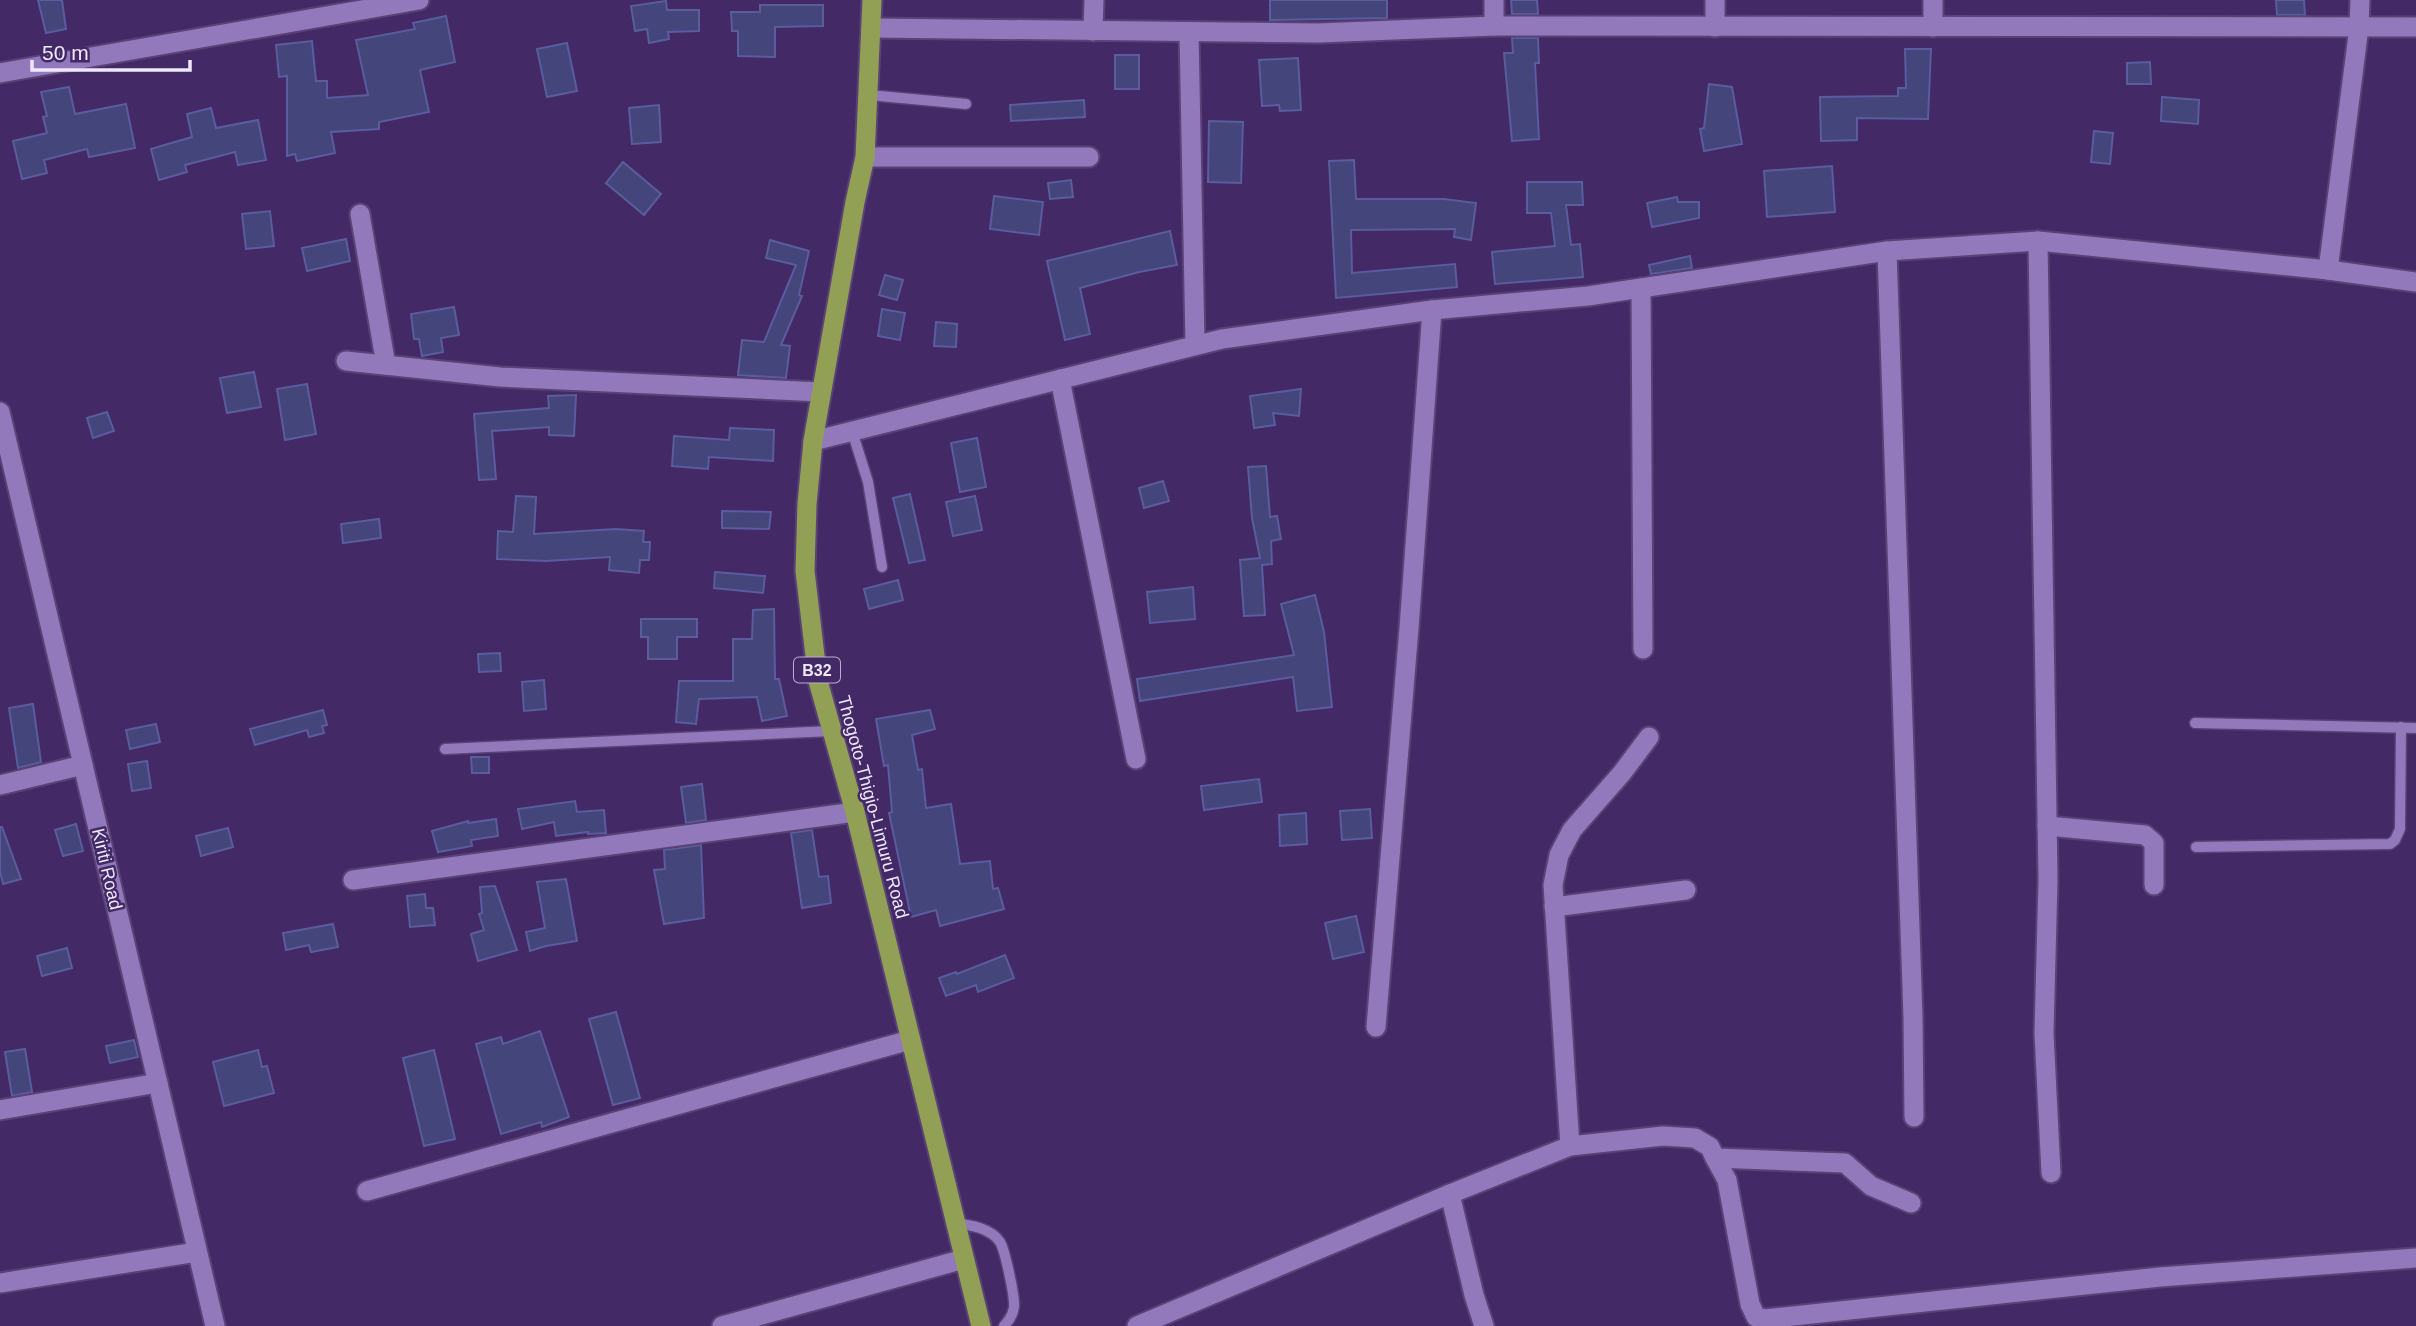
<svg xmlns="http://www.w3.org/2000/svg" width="2416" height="1326" viewBox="0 0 2416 1326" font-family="Arial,sans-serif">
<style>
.building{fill:#43457b;stroke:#5a5c9d;stroke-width:2}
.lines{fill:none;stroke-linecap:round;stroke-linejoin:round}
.service-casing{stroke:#594274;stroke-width:13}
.minor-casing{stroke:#594274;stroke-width:23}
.trunk-casing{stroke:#594274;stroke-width:23}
.service{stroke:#9279bc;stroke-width:10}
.minor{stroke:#9279bc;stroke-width:19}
.trunk{stroke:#92a056;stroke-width:19}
.labels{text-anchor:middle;stroke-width:5;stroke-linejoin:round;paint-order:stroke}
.shield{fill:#432966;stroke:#bbafd0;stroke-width:2}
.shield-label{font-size:16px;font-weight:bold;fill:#efe8fe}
.street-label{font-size:18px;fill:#efe8fe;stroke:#432966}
</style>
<rect width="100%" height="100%" fill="#432966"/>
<g class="building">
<path d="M38 0H62L66 29 46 33Z"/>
<path d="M1270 0H1387V18L1270 20Z"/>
<path d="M1511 0H1537L1538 14H1512Z"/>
<path d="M2276 0H2304L2305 15H2277Z"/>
<path d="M666 1 667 10H699V31L668 32 669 39 649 43 647 29 635 31 631 6Z"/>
<path d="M760 5H823V26L775 27V57L738 56V31H732L731 12H760Z"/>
<path d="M446 16 455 62 420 70 429 112 379 122V129L331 132 335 153 297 161 295 154 287 156V76L279 77 276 45 312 41 316 81H327V98L368 95 356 40 415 29 413 23Z"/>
<path d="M1512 38H1538L1539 63H1535L1539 139 1512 141 1504 53H1513Z"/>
<path d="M567 43 577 91 547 97 537 49Z"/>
<path d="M1905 49H1931L1928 119 1857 118V140L1821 141 1820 97 1898 96V88H1906Z"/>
<rect x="1115" y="55" width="24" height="34"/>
<path d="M1298 58 1301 110 1280 111 1279 105 1262 106 1259 60Z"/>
<path d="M2150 62 2151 84H2127V63Z"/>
<path d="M1709 84 1732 87 1742 144 1704 151 1700 129 1704 128Z"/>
<path d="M69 87 75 114 126 104 135 148 89 157 87 149 44 160 47 173 22 179 13 141 47 133 43 117 47 116 41 92Z"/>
<path d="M2162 97 2199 100 2198 124 2161 121Z"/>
<path d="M1084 100 1085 117 1011 121 1010 105Z"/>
<path d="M659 105 661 142 632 144 629 108Z"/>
<path d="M211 108 216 128 258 120 266 160 238 165 235 152 185 165 187 172 159 180 151 149 192 137 187 114Z"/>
<path d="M1209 121 1243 122 1241 183 1208 182Z"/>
<path d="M2094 131 2113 133 2110 164 2091 162Z"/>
<path d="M1354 160 1356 199H1444L1476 203 1471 240 1454 237 1455 229 1351 230 1352 273 1455 264 1457 287 1336 298 1329 161Z"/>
<path d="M623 162 661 194 644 215 606 183Z"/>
<path d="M1832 166 1835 212 1767 217 1764 171Z"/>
<path d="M1071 180 1073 197 1050 199 1048 183Z"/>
<path d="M1527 182H1582L1583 205H1566L1571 245 1580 244 1583 277 1495 284 1492 252 1555 246 1551 213H1527Z"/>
<path d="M994 196 1043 202 1039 235 990 229Z"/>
<path d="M1677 197 1678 202H1699V218L1652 227 1647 203Z"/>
<path d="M270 211 274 246 246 249 242 214Z"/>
<path d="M1170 231 1177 265 1139 272 1080 288 1090 334 1065 340 1047 261Z"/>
<path d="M346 239 350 261 307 271 302 248Z"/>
<path d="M770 240 809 251 799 295 802 296 781 345 790 346 786 378 738 375 742 340 764 342 796 265 766 258Z"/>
<path d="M1690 256 1692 268 1651 274 1649 265Z"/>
<path d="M885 275 903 280 897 300 879 295Z"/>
<path d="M454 307 459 335 441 338 443 352 422 356 419 339H414L411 314Z"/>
<path d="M882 309 905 313 900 340 878 336Z"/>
<path d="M936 322 957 324 956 347 934 346Z"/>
<path d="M254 372 261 407 227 413 220 378Z"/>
<path d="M307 384 316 434 285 440 277 389Z"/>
<path d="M1301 389 1299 416 1273 413 1275 425 1254 428 1250 396Z"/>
<path d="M576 395 574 436 549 435V427L492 431 496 479 479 480 474 414 549 408 548 396Z"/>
<path d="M107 412 114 431 93 438 87 418Z"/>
<path d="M730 428 774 430 773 461 709 457 708 469 672 466 674 436 729 440Z"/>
<path d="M977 438 986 487 960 492 951 443Z"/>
<path d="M1266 466 1270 517 1277 516 1281 539 1271 541 1272 564 1262 565 1265 615 1244 616 1240 560 1260 558 1252 518 1248 467Z"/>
<path d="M1163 481 1169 501 1144 508 1139 488Z"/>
<path d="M910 494 925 560 909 563 893 498Z"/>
<path d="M516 496 536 497 534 534 616 529 644 531 643 542H650L649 560H640L639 573 609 570 610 557 546 561 497 559 498 531 513 532Z"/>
<path d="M975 496 982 530 953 536 946 502Z"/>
<path d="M722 511 771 512 769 529 722 528Z"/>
<path d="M379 519 381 538 343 543 341 524Z"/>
<path d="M715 572 765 576 763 593 714 588Z"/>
<path d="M898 580 903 600 869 609 864 589Z"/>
<path d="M1193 587 1195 619 1150 623 1147 592Z"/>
<path d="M1315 595 1324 632 1332 707 1297 711 1293 677 1140 701 1137 679 1294 655 1281 604Z"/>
<path d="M774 609 775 679H779L787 716 762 721 757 697 699 699 696 724 676 722 679 681H733V639H752L753 610Z"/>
<path d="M641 619H697V637H677V659H648V637H641Z"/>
<path d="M500 653 501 671 479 672 478 654Z"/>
<path d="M544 680 546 709 524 711 522 682Z"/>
<path d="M33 704 41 762 18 768 9 708Z"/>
<path d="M323 710 327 725 322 726 324 733 309 737 307 730 255 745 250 729Z"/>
<path d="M930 710 935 729 912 735 918 770 922 769 926 808 951 804 960 864 990 861 993 889 998 888 1004 909 940 926 936 910 911 917 889 813 892 812 888 765 884 766 876 719Z"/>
<path d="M156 724 160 742 130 749 126 730Z"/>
<path d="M471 757H489V773H472Z"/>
<path d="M147 761 151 788 132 791 128 764Z"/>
<path d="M1259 779 1262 802 1204 810 1201 786Z"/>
<path d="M702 784 706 820 686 823 681 787Z"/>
<path d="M575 801 577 812 604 810 606 833 588 834V832L556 836 554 822 522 829 518 809Z"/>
<path d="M1370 809 1372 838 1342 840 1340 811Z"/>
<path d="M1306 813 1307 844 1280 846 1279 815Z"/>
<path d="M496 819 498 836 471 840 472 846 438 852 432 831 468 821V823Z"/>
<path d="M76 824 83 851 63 856 55 830Z"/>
<path d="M0 827H2L21 879 3 884 0 871Z"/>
<path d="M228 828 233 847 201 856 196 836Z"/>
<path d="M812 830 819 877 828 876 831 903 802 908 791 833Z"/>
<path d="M701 845 704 918 664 924 654 870 665 869 664 850Z"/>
<path d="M566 879 577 941 546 946 530 951 526 932 545 928 537 882Z"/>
<path d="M495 886 517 950 478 961 471 934 484 930 479 914 482 913 480 887Z"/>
<path d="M425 894 426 908H433L435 925 410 927 407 896Z"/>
<path d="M1356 916 1364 952 1333 959 1325 923Z"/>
<path d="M333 924 338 947 311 952 309 945 286 950 283 933Z"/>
<path d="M67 948 72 968 42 976 37 956Z"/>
<path d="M1005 955 1014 978 978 992 976 985 946 996 939 978 956 972 957 974Z"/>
<path d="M616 1012 640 1098 613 1105 589 1019Z"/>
<path d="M540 1031 569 1117 542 1127 541 1122 501 1134 476 1044 501 1037 503 1044Z"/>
<path d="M134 1040 138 1057 110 1063 106 1046Z"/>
<path d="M25 1049 32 1092 12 1096 5 1052Z"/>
<path d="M258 1050 262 1067 267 1066 274 1093 224 1106 213 1062Z"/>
<path d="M434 1050 455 1139 424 1146 403 1058Z"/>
</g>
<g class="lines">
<defs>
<g id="service">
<path d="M869 95 966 104"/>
<path d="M852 431 868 482 882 567"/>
<path d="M2195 723 2416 728"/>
<path d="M445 749 831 731"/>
<path d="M2196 847 2390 844 2395 840 2400 829 2401 727"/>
<path d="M955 1223C970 1225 991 1228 1000 1242 1005 1250 1015 1297 1014 1307 1013 1315 1009 1320 1004 1326"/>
</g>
<g id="minor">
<path d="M1715 0V27"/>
<path d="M1494 26V0"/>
<path d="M1933 27V0"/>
<path d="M872 28 1319 33 1494 26 2416 27"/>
<path d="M1093 31 1094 0"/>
<path d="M1189 32 1195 344"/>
<path d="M0 73 419 0"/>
<path d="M865 157H1089"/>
<path d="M360 214 386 365"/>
<path d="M2038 241 2048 880 2044 1033 2051 1173"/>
<path d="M1887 251 1913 1017 1914 1117"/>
<path d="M2328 270 2359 27 2360 0"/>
<path d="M1641 288 1643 649"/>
<path d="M346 361 500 377 821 392"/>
<path d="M1060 379 1136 759"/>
<path d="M0 412 215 1326"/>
<path d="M813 441 1222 339 1432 310 1588 296 1887 251 2038 241 2328 270 2416 282"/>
<path d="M0 785 83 765"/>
<path d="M2047 826 2145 835 2154 843V885"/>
<path d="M353 880 855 812"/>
<path d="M1554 907 1686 890"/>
<path d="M1376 1027 1409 628 1432 310"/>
<path d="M0 1110 158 1083"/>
<path d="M1570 1146 1553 885 1559 855 1572 830 1622 773 1649 737"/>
<path d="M1715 1158 1845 1163 1871 1186 1911 1203"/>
<path d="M367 1191 910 1040"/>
<path d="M1450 1194 1474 1295 1484 1326"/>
<path d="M0 1283 197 1252"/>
<path d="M722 1326 964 1259"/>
<path d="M1137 1326 1450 1194 1570 1146 1663 1136 1695 1138 1710 1147 1715 1158 1727 1180 1750 1304 1756 1317 1765 1319 2160 1277 2416 1258"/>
</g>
<path id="trunk" d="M872 0 865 157 855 202 813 441 807 504 805 571 818 681 855 812 981 1326"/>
</defs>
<use href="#service" class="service-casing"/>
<use href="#minor" class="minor-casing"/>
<use href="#trunk" class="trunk-casing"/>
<use href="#service" class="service"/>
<use href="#minor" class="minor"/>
<use href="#trunk" class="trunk"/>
</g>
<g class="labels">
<rect class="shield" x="794" y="657.5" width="46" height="25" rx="5"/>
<g class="shield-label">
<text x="817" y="676">B32</text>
</g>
<g class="street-label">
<text transform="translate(873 807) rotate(75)" y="6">Thogoto-Thigio-Limuru Road</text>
<text transform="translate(107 869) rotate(77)" y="6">Kiriti Road</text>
</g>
</g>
<path d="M32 60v10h158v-10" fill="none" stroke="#efe8fe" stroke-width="3.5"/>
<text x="42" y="60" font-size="21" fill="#efe8fe" stroke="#432966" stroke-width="5" paint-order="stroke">50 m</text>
</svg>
